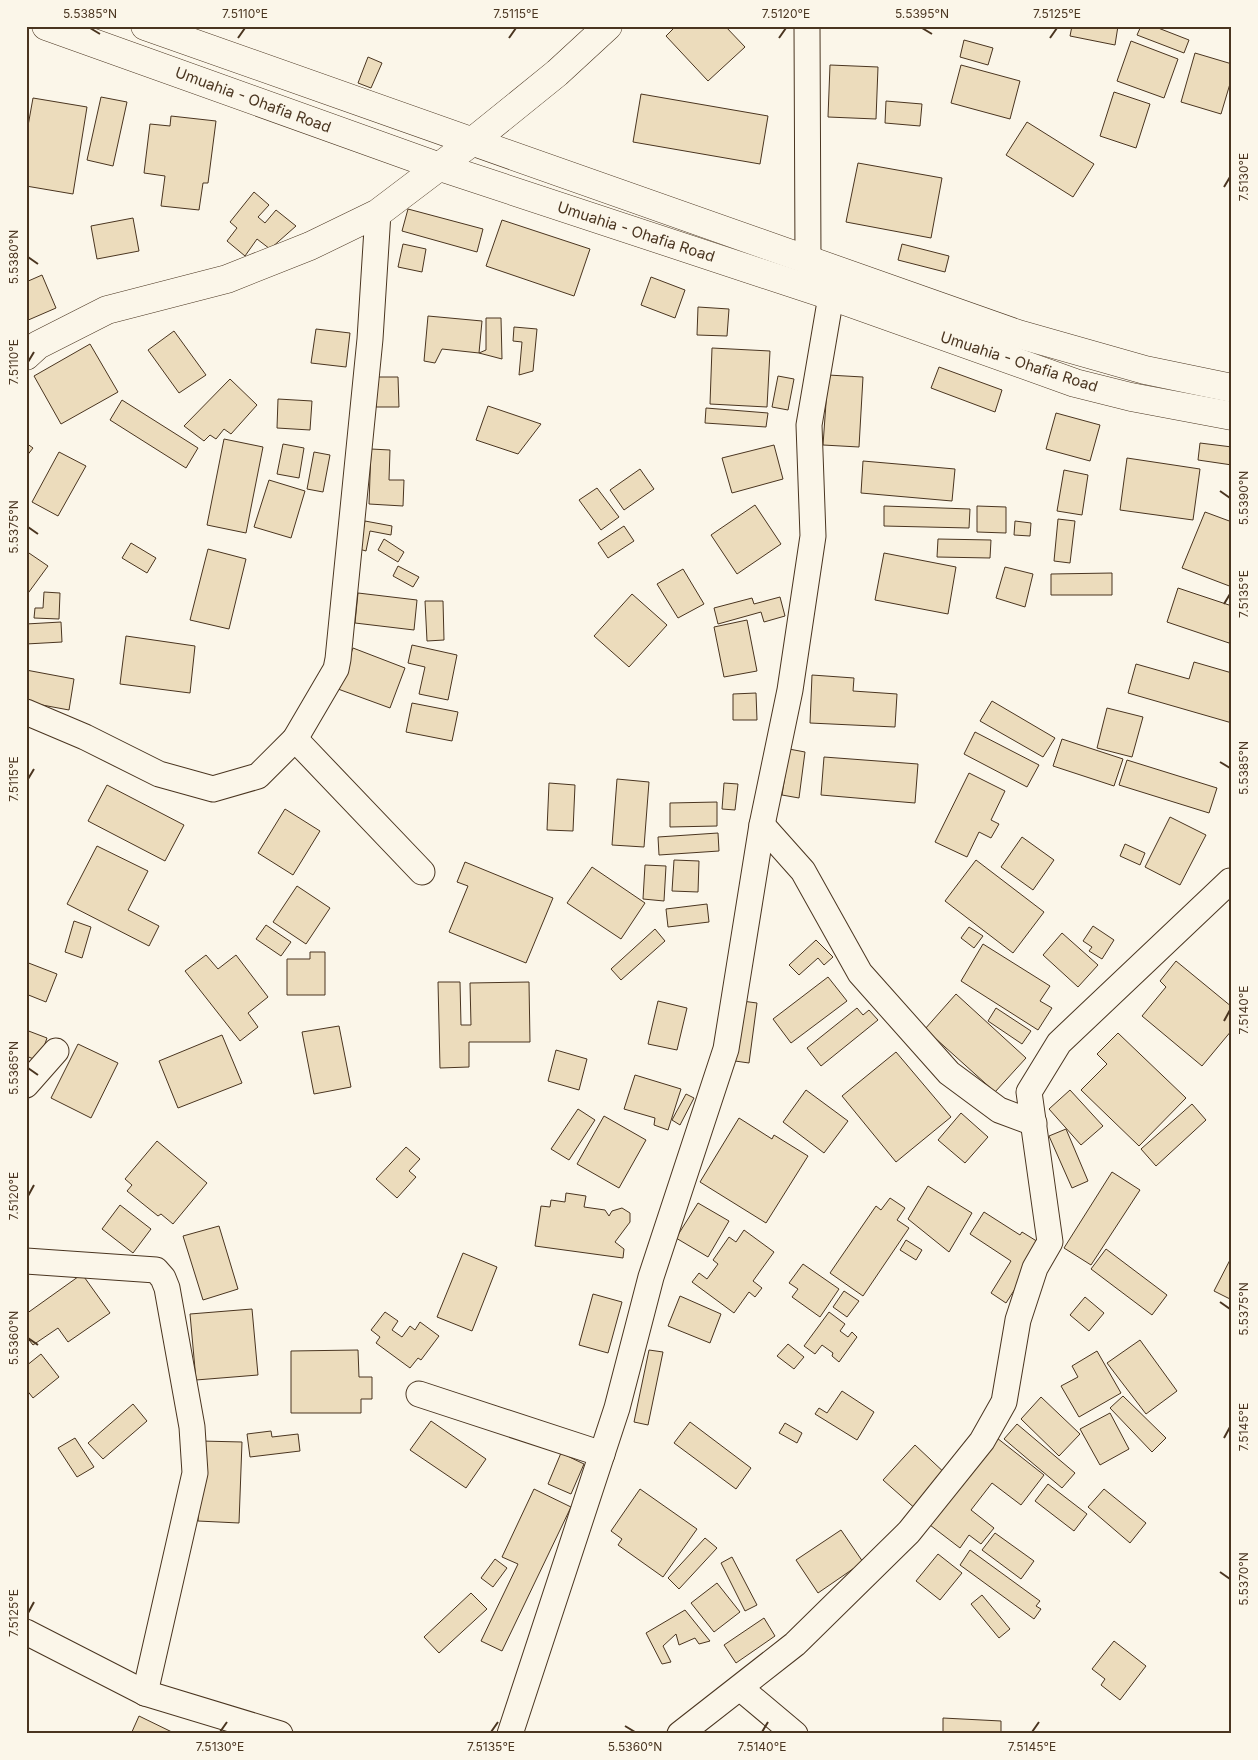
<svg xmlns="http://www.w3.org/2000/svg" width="1258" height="1760" viewBox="0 0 1258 1760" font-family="Inter,sans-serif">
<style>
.building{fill:#ecdcbc;stroke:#4a3520}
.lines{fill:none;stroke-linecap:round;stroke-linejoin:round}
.minor-casing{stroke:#4a3520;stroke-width:27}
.tertiary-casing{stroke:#4a3520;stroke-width:29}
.secondary-casing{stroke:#4a3520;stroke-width:29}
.minor{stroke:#fbf6e9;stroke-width:25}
.tertiary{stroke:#fbf6e9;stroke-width:28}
.secondary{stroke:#fbf6e9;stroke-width:28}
.ticks{fill:none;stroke:#4a3520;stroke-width:2}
.labels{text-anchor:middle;stroke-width:4;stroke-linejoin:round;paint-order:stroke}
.street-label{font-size:15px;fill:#4a3520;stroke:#fbf6e9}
.neatline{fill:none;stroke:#4a3520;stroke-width:2}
.ticks-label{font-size:12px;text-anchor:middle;fill:#4a3520}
</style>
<rect width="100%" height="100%" fill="#fbf6e9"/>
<g class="building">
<path d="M676 26H725L745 47 708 81 666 36Z"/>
<path d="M1072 26H1118L1115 45 1070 36Z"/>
<path d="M1141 26H1153L1189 40 1184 53 1137 35Z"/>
<path d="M964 40 993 48 988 65 960 57Z"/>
<path d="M1131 41 1178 59 1164 98 1117 81Z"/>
<path d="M1195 53 1232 64V77L1221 114 1181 102Z"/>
<path d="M368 57 382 63 371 88 358 83Z"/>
<path d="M830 65 878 67 876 119 828 117Z"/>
<path d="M961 65 1020 81 1010 119 951 103Z"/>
<path d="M1114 92 1150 104 1136 148 1100 136Z"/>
<path d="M641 94 768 116 760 164 633 142Z"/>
<path d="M101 97 127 102 113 166 87 160Z"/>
<path d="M33 98 87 107 73 194 26 186V137Z"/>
<path d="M886 101 922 104 920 126 885 123Z"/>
<path d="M171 116 216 121 208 183H203L199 210 161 206 165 176 144 173 150 124 170 126Z"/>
<path d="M1027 122 1094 164 1073 197 1006 155Z"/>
<path d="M858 163 942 178 931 238 846 222Z"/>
<path d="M254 192 269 205 258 217 265 223 276 210 296 226 270 249 257 239 245 256 227 241 237 228 230 222Z"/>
<path d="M408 209 483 229 477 252 402 231Z"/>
<path d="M133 218 139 251 97 259 91 226Z"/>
<path d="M502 220 590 249 574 296 486 266Z"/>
<path d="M403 244 426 249 422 272 398 267Z"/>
<path d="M902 244 949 256 945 272 898 260Z"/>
<path d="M42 275 56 308 26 321V282Z"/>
<path d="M651 277 685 290 675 318 641 305Z"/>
<path d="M698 307 729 309 727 336 697 335Z"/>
<path d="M428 316 482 321 479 353 442 349 435 363 424 361Z"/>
<path d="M486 318H501L502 359 479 353 486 350Z"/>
<path d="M514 327 537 329 533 371 519 375 522 342 513 341Z"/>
<path d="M316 329 350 333 346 367 311 363Z"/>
<path d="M174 331 206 375 179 393 148 350Z"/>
<path d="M90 344 118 392 61 424 34 376Z"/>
<path d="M712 348 770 351 767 407 710 404Z"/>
<path d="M939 367 1002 390 995 412 931 388Z"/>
<path d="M828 375 863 377 859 447 823 445Z"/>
<path d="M778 376 794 379 788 410 772 407Z"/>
<path d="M376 377H398L399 407H376Z"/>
<path d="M230 379 257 405 231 434 224 429 216 439 210 435 204 441 184 426Z"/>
<path d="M278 399 312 401 310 430 277 428Z"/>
<path d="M122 400 198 448 186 468 110 420Z"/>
<path d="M488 406 541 424 518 454 476 440Z"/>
<path d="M706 408 768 413 766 427 705 423Z"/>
<path d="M1056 413 1100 425 1090 461 1046 449Z"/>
<path d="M224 439 263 447 246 533 207 525Z"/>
<path d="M26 443 33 448 26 457Z"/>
<path d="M1200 443 1232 447V465L1198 460Z"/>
<path d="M283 444 304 448 299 478 277 474Z"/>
<path d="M774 445 783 479 732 493 722 458Z"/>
<path d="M371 449 390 450 389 480H404L403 506 369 504Z"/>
<path d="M59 452 86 466 58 516 32 502Z"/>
<path d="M314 452 330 455 323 492 307 489Z"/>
<path d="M1127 458 1200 469 1193 520 1120 510Z"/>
<path d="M863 461 955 469 952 501 861 493Z"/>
<path d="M640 469 654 489 624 510 610 490Z"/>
<path d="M1064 470 1088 475 1082 515 1057 511Z"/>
<path d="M269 480 305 491 291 538 254 527Z"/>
<path d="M597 488 619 517 601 530 579 500Z"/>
<path d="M755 505 781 544 737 574 711 535Z"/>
<path d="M884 506 970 509 969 528 884 526Z"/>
<path d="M977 506 1006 507V533L977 532Z"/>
<path d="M1205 512 1232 522V587L1182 568Z"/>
<path d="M1058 519 1075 521 1070 563 1054 561Z"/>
<path d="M365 521 392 526 391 535 370 531 366 551 359 549Z"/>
<path d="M1015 521 1031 523 1030 536 1014 535Z"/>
<path d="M624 526 634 541 608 558 598 543Z"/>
<path d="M384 539 404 552 398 562 378 550Z"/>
<path d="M938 539 991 540 990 558 937 557Z"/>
<path d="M131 543 156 558 147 573 122 558Z"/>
<path d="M208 549 246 559 229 629 190 620Z"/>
<path d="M26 551 48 566 26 596Z"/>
<path d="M884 553 956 567 948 614 875 600Z"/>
<path d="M398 566 419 577 413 587 393 576Z"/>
<path d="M1005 567 1033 574 1025 607 996 598Z"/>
<path d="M683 569 704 604 678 618 657 584Z"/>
<path d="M1112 573V595H1051V574Z"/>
<path d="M1178 588 1232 606V635L1229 643 1167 622Z"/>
<path d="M44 592 60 593 59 619 34 618 35 608H43Z"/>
<path d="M358 593 417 600 414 630 355 623Z"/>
<path d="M632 594 667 625 629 667 594 636Z"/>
<path d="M780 597 785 616 764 622 761 612 718 624 714 608 752 598 754 604Z"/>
<path d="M425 601H443L444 640 427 641Z"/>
<path d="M747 620 757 671 724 677 714 627Z"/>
<path d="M61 622 62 642 26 644V624Z"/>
<path d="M126 636 195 646 190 693 120 684Z"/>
<path d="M412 645 457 655 448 700 419 694 425 667 408 663Z"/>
<path d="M353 648 405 668 390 708 338 689Z"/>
<path d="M1194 662 1232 673V723L1128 693 1136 664 1189 679Z"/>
<path d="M26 670 74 679 69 710 26 702Z"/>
<path d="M812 675 854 678 853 691 897 694 895 727 810 723Z"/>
<path d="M756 693 757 720H733V694Z"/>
<path d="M992 701 1055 738 1043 757 980 721Z"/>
<path d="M412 703 458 712 452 741 406 732Z"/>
<path d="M1107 708 1143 717 1132 757 1097 748Z"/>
<path d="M975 732 1039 765 1027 787 964 754Z"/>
<path d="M1062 739 1123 759 1114 786 1053 766Z"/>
<path d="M789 749 805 752 799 798 782 795Z"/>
<path d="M824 757 918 764 915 803 821 795Z"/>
<path d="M1127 760 1217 788 1209 813 1119 785Z"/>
<path d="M969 773 1005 791 991 820 999 824 991 838 979 832 967 857 935 842Z"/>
<path d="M617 779 649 782 644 847 612 845Z"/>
<path d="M549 783 575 785 573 831 547 830Z"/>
<path d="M724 783 738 784 735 810 722 809Z"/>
<path d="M107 785 184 825 165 861 88 821Z"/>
<path d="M717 802V826L670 827V803Z"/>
<path d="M285 809 320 831 293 875 258 853Z"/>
<path d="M1170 817 1206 835 1180 885 1145 867Z"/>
<path d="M718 833 719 851 659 855 658 837Z"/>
<path d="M1022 837 1054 860 1033 890 1001 867Z"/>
<path d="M1125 844 1145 853 1140 865 1120 856Z"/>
<path d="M97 846 148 871 128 910 159 926 149 946 67 904Z"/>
<path d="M674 860 699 861 698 892 672 891Z"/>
<path d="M976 860 1044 912 1013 953 945 901Z"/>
<path d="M465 862 553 898 526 963 449 932 468 886 457 882Z"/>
<path d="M645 865 666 866 664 901 643 899Z"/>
<path d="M592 867 645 903 621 939 567 903Z"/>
<path d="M297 886 330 908 306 944 273 922Z"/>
<path d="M707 904 709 922 668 927 666 909Z"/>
<path d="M74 921 91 927 82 958 65 952Z"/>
<path d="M266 925 291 942 281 956 256 939Z"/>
<path d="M1093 926 1114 940 1102 959 1089 951 1092 947 1083 941Z"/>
<path d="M969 927 983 936 974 948 961 938Z"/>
<path d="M655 929 665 941 621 980 611 969Z"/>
<path d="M1062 933 1098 965 1078 987 1043 955Z"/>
<path d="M816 940 833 957 824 965 818 958 799 975 789 965Z"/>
<path d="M983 944 1050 986 1040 1001 1052 1008 1038 1030 961 981Z"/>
<path d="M310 952H325V995H287V959H310Z"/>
<path d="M206 955 218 969 236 955 268 997 248 1013 258 1027 240 1041 185 971Z"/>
<path d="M1176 961 1232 1007V1030L1202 1066 1142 1016 1166 987 1160 981Z"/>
<path d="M26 962 57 974 46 1002 26 994Z"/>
<path d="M828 977 847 1001 791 1043 773 1019Z"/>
<path d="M438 982H460L461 1025H471L470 983 529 982 530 1042H469V1067L440 1068Z"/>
<path d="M956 994 1026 1058 995 1092 925 1029Z"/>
<path d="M658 1001 687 1008 677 1050 648 1044Z"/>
<path d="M742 1001 757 1003 749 1063 735 1061Z"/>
<path d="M857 1008 863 1015 869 1010 878 1020 821 1066 807 1048Z"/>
<path d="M996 1008 1031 1031 1022 1044 988 1021Z"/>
<path d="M339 1026 351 1087 314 1094 302 1032Z"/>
<path d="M26 1030 47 1038 39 1061 26 1056Z"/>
<path d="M1118 1033 1186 1098 1139 1146 1081 1090 1107 1064 1097 1054Z"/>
<path d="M222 1035 242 1083 178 1108 159 1061Z"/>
<path d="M78 1044 118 1063 91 1118 51 1098Z"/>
<path d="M556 1050 587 1059 579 1090 548 1081Z"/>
<path d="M896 1052 951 1117 896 1162 842 1096Z"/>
<path d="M635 1075 681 1089 668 1130 654 1125 655 1118 624 1109Z"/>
<path d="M806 1090 848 1121 824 1153 783 1122Z"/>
<path d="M1070 1090 1103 1126 1081 1145 1049 1109Z"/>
<path d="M686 1094 694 1098 680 1125 672 1120Z"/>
<path d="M1192 1104 1206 1120 1156 1166 1141 1149Z"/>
<path d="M578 1109 595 1120 569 1160 551 1149Z"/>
<path d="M961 1113 988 1137 965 1163 938 1140Z"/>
<path d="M604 1116 646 1140 619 1188 577 1164Z"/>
<path d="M739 1118 772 1139 774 1135 808 1156 766 1223 700 1182Z"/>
<path d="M1066 1129 1088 1181 1072 1188 1049 1136Z"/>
<path d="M157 1141 207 1183 173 1224 161 1214 158 1216 127 1191 132 1185 125 1179Z"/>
<path d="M406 1147 420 1159 409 1171 416 1177 397 1198 376 1179Z"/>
<path d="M1112 1172 1140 1190 1091 1265 1064 1248Z"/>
<path d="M928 1186 972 1213 949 1252 908 1219Z"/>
<path d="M566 1193 586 1196 584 1207 605 1210 609 1216 612 1211 622 1208 630 1213V1222L615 1242 624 1249 623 1258 535 1246 541 1206 550 1207 551 1200 565 1202Z"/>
<path d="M890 1198 905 1208 897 1220 909 1228 863 1296 830 1273 876 1206 881 1210Z"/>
<path d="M698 1203 729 1221 708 1257 676 1238Z"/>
<path d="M120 1205 151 1229 133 1253 102 1229Z"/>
<path d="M984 1212 1020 1235 1022 1232 1043 1245 1006 1303 991 1293 1011 1261 970 1234Z"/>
<path d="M219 1226 238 1289 203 1300 183 1236Z"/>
<path d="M744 1230 774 1252 753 1281 762 1288 755 1297 749 1292 734 1313 692 1282 699 1273 707 1279 718 1264 713 1260 729 1237 736 1242Z"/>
<path d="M906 1240 922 1250 916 1260 900 1250Z"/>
<path d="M1106 1249 1167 1295 1152 1315 1091 1269Z"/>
<path d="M463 1253 497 1267 472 1331 437 1317Z"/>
<path d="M1232 1256V1300L1214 1291Z"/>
<path d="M803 1264 839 1289 820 1317 792 1297 798 1289 789 1283Z"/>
<path d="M82 1274 110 1313 68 1342 58 1328 33 1345 26 1336V1314Z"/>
<path d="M844 1291 859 1301 847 1317 833 1307Z"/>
<path d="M593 1294 622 1302 608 1353 579 1345Z"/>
<path d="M680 1296 721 1314 710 1343 668 1326Z"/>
<path d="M1085 1297 1104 1313 1089 1331 1070 1315Z"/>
<path d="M252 1309 258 1375 196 1380 190 1314Z"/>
<path d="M385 1312 398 1321 392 1330 402 1337 410 1326 415 1330 420 1322 439 1336 421 1360 418 1358 410 1368 376 1343 380 1337 371 1330Z"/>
<path d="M829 1312 845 1324 840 1331 848 1337 852 1332 857 1337 839 1362 832 1356 833 1353 822 1345 815 1354 804 1346Z"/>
<path d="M1140 1340 1177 1391 1146 1414 1107 1363Z"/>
<path d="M788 1344 804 1357 794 1369 777 1356Z"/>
<path d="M358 1350 359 1377H372V1399H361V1413H291V1351Z"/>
<path d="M649 1350 663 1352 648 1425 634 1422Z"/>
<path d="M1097 1351 1121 1393 1079 1417 1061 1386 1078 1377 1072 1366Z"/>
<path d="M41 1354 59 1377 33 1398 26 1389V1366Z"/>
<path d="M842 1391 874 1412 857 1440 815 1414 819 1408 827 1413Z"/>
<path d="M1123 1396 1166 1438 1152 1452 1110 1408Z"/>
<path d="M1041 1397 1080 1434 1059 1456 1021 1419Z"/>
<path d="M133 1404 147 1421 103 1459 88 1443Z"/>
<path d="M1110 1413 1129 1449 1100 1465 1080 1429Z"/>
<path d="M431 1421 486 1459 466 1488 410 1450Z"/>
<path d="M690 1422 751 1468 736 1489 674 1443Z"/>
<path d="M785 1423 802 1433 797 1443 779 1433Z"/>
<path d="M1017 1424 1075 1473 1062 1488 1004 1439Z"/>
<path d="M271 1431 272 1437 298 1434 300 1451 250 1457 247 1434Z"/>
<path d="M75 1438 94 1467 77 1477 58 1448Z"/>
<path d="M997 1438 1044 1475 1021 1505 992 1483 971 1510 994 1528 981 1544 969 1535 960 1548 930 1525Z"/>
<path d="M201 1441 242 1442 239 1523 198 1521Z"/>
<path d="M915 1445 949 1477 918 1511 883 1480Z"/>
<path d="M561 1453 584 1464 571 1494 548 1484Z"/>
<path d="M1048 1484 1087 1514 1074 1531 1035 1501Z"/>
<path d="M534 1489 571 1507 502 1651 481 1641 518 1564 502 1557Z"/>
<path d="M640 1489 697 1529 663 1577 618 1545 622 1539 611 1531Z"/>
<path d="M1104 1489 1146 1523 1130 1543 1088 1507Z"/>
<path d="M841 1530 863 1562 818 1593 796 1560Z"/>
<path d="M995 1533 1034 1561 1021 1579 982 1550Z"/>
<path d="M705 1538 717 1548 679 1589 668 1578Z"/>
<path d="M970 1550 1040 1601 1036 1606 1041 1609 1034 1619 960 1565Z"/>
<path d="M938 1554 962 1573 940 1600 916 1581Z"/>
<path d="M732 1557 757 1605 745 1611 721 1563Z"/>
<path d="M495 1559 507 1568 493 1587 481 1578Z"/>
<path d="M717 1583 740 1612 714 1632 691 1603Z"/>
<path d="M471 1593 487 1609 439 1653 424 1637Z"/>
<path d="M982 1595 1010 1629 999 1638 971 1604Z"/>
<path d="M685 1610 710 1641 699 1644 695 1638 679 1645 676 1634 663 1646 671 1662 662 1664 646 1633Z"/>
<path d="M764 1618 775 1636 736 1663 724 1645Z"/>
<path d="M1114 1641 1146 1666 1120 1700 1101 1685 1105 1679 1092 1669Z"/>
<path d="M139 1716 176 1734H131Z"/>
<path d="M943 1718 1001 1721V1734H943Z"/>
</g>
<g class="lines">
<defs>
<g id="minor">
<path d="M807 26 808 258"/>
<path d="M26 712 85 737 159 774 213 789 258 776 295 739 336 669 338 659 370 339 378 213"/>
<path d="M295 739 422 872"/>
<path d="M762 825 803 871 860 973 949 1073 999 1110 1034 1123"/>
<path d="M26 1085 56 1051"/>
<path d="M26 1261 156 1270 163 1278 167 1288 192 1427 195 1473 145 1693"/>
<path d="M419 1394 602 1454"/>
<path d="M26 1632 145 1693 280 1734"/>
<path d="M740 1688 795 1734"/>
<path d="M510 1734 617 1408 651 1277 726 1049 762 825 790 690 813 536 809 425 831 296"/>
<path d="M680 1734 795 1644 909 1532 982 1441 1004 1402 1018 1320 1035 1268 1050 1242 1029 1092 1059 1043 1230 881"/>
</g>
<path id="tertiary" d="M26 356 38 345 107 310 227 279 310 246 378 213 473 141 557 73 608 26"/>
<g id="secondary">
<path d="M46 26 437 166 831 296 1075 383 1131 397 1232 416"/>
<path d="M145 26 1018 334 1145 370 1232 388"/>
</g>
</defs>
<use href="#minor" class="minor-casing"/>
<use href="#tertiary" class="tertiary-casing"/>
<use href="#secondary" class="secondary-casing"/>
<use href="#minor" class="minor"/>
<use href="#tertiary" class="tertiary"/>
<use href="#secondary" class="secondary"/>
</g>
<path class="ticks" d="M90 28 100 34M922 28 932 34M238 38 245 28M509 38 516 28M779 38 786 28M1050 38 1057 28M1224 187 1230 177M28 257 38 264M28 362 34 352M1220 491 1230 498M28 527 38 534M1224 604 1230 594M1220 762 1230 768M28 779 34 769M1224 1021 1230 1010M28 1068 38 1075M28 1196 34 1185M1220 1302 1230 1309M28 1338 38 1345M1224 1438 1230 1427M1220 1572 1230 1579M28 1613 34 1602M625 1726 635 1732M220 1732 227 1722M491 1732 498 1722M762 1732 768 1722M1032 1732 1039 1722"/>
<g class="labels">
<g class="street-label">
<text transform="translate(253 100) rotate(20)" y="5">Umuahia - Ohafia Road</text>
<text transform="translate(636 232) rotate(18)" y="5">Umuahia - Ohafia Road</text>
<text transform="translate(1019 362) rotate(18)" y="5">Umuahia - Ohafia Road</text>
</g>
</g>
<rect width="1258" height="1760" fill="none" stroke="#fbf6e9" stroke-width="55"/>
<rect x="28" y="28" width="1202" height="1704" class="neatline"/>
<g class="ticks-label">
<text x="90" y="18">5.5385°N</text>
<text x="245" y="18">7.5110°E</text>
<text x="516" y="18">7.5115°E</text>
<text x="786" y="18">7.5120°E</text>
<text x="922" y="18">5.5395°N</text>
<text x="1057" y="18">7.5125°E</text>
<text transform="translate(1244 177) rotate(-90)" y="4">7.5130°E</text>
<text transform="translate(14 257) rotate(-90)" y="4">5.5380°N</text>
<text transform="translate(14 362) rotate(-90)" y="4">7.5110°E</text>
<text transform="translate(1244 498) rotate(-90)" y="4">5.5390°N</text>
<text transform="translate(14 527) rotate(-90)" y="4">5.5375°N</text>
<text transform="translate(1244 594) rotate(-90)" y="4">7.5135°E</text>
<text transform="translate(1244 768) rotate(-90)" y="4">5.5385°N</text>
<text transform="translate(14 779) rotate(-90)" y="4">7.5115°E</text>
<text transform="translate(1244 1010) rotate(-90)" y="4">7.5140°E</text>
<text transform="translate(14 1068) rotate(-90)" y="4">5.5365°N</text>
<text transform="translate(14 1196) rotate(-90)" y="4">7.5120°E</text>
<text transform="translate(1244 1309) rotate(-90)" y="4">5.5375°N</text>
<text transform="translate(14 1338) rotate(-90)" y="4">5.5360°N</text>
<text transform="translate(1244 1427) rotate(-90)" y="4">7.5145°E</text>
<text transform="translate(1244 1579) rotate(-90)" y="4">5.5370°N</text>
<text transform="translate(14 1613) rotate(-90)" y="4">7.5125°E</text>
<text x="220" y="1751">7.5130°E</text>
<text x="491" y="1751">7.5135°E</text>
<text x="635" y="1751">5.5360°N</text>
<text x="762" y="1751">7.5140°E</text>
<text x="1032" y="1751">7.5145°E</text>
</g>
</svg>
